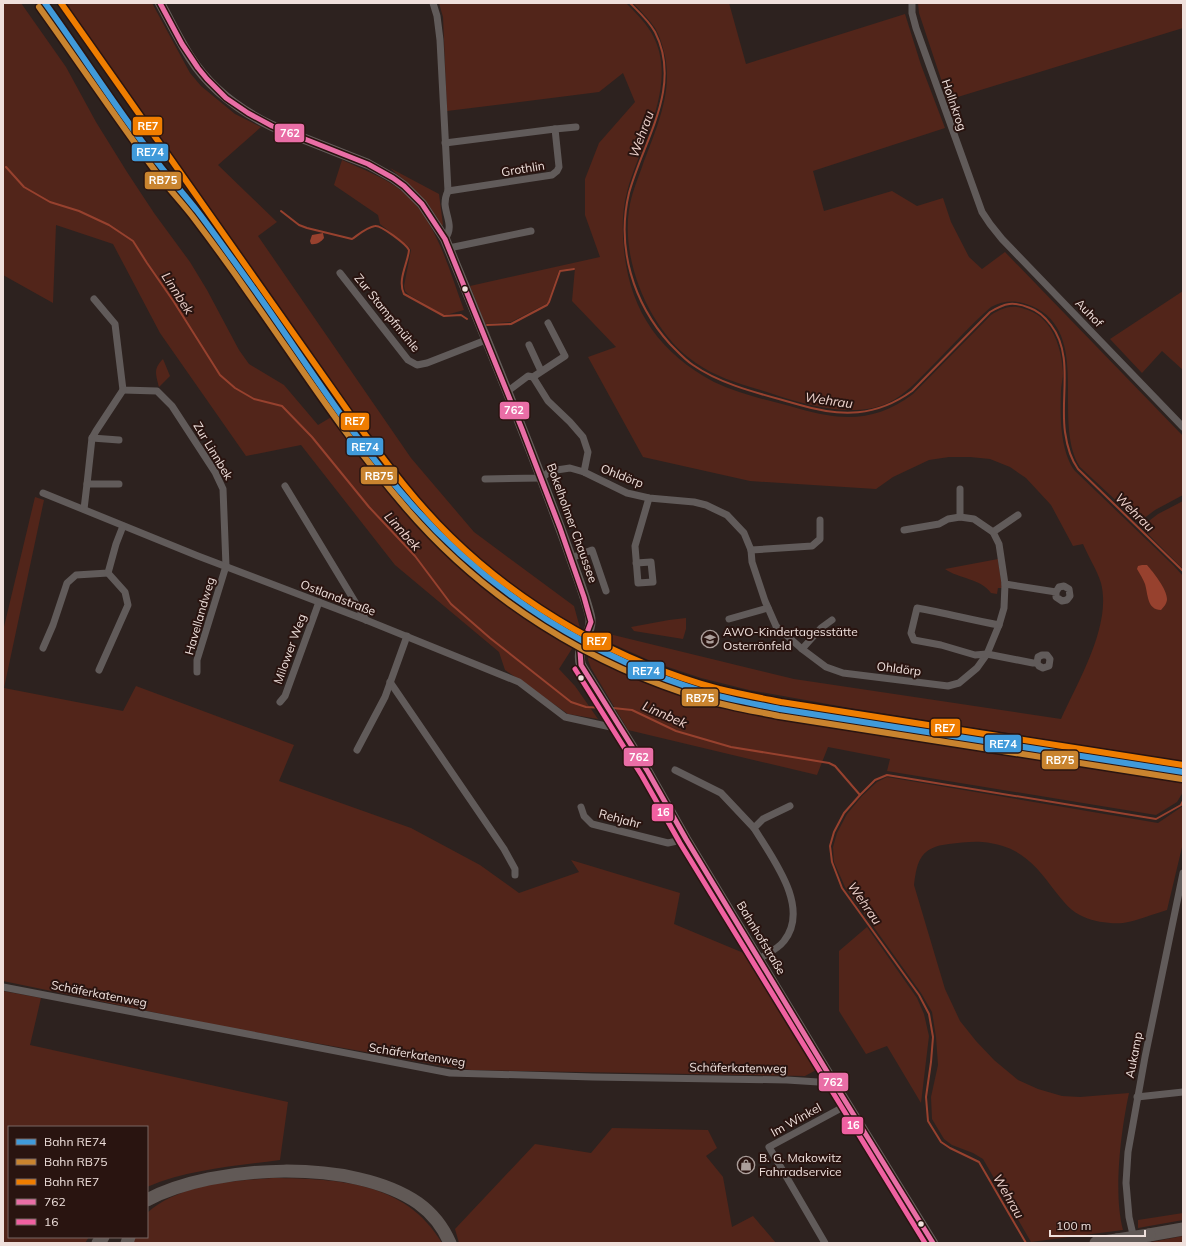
<svg xmlns="http://www.w3.org/2000/svg" width="1186" height="1246" viewBox="0 0 1186 1246" font-family="Mulish,sans-serif">
<style>
.green{fill:#52251a}
.water{fill:#97412e}
.lines{fill:none;stroke-linecap:round;stroke-linejoin:round}
.stream{stroke:#97412e;stroke-width:2}
.street{stroke:#615b5a;stroke-width:7}
.secondary{stroke:#645e5b;stroke-width:10}
.highway{stroke:#615956;stroke-width:13}
.highway-bridge{stroke:#615956;stroke-width:13}
.bus-1-casing{stroke:#291410;stroke-width:8}
.bus-2-casing{stroke:#291410;stroke-width:8}
.bus-1{stroke:#e96ea6;stroke-width:5}
.bus-2{stroke:#f060a1;stroke-width:5}
.rail-1-casing{stroke:#291410;stroke-width:9}
.rail-2-casing{stroke:#291410;stroke-width:9}
.rail-3-casing{stroke:#291410;stroke-width:9}
.rail-1{stroke:#409ada;stroke-width:6}
.rail-2{stroke:#c9842f;stroke-width:6}
.rail-3{stroke:#ef7d00;stroke-width:6}
.bus-dot{fill:#efe0dc;stroke:#291410;stroke-width:1.5}
.labels{text-anchor:middle;stroke-width:4;stroke-linejoin:round;paint-order:stroke}
.street-label{font-size:12px;fill:#efe0dc;stroke:#291410}
.poi-label{font-size:12px;fill:#efe0dc;stroke:#291410;text-anchor:start}
.water-label{font-size:13px;font-style:italic;fill:#edd2cc;stroke:#291410}
.line-badge{stroke:#291410;stroke-width:1.5}
.badge-label{font-size:11px;text-anchor:middle;font-weight:bold;fill:#fff}
</style>
<rect width="100%" height="100%" fill="#2d221f"/>
<g class="green">
<path d="M3 3H21L66 67 96 122 127 172 154 213 190 262 207 290 239 350 249 364 284 385 318 425 338 413 362 448 429 534 457 561 508 602 575 644 559 669 575 686 598 719 568 714 505 670 499 652 395 565 301 445 246 456 160 333 113 244 56 225 53 303 3 275Z"/>
<path d="M62 3H152L190 73 201 86 235 114 261 127 218 165 277 222 258 236 411 458 474 532 574 606 580 628 531 599 483 563 449 531 414 494 373 443 236 246Z"/>
<path d="M439 3H626C635 12 644 21 651 32 681 83 640 143 627 192 622 211 622 231 624 250 630 311 660 353 714 382 741 395 772 401 800 409 843 421 876 422 913 394L991 315C1004 307 1013 304 1028 310 1053 319 1062 349 1063 373 1063 379 1061 385 1061 391 1060 416 1060 451 1075 471L1174 566 1183 576V761L850 708 749 690 701 678 653 662 595 636 597 631 794 679 1061 719C1078 681 1112 625 1101 583 1097 570 1088 556 1083 544L1073 546 1051 505 1026 478 1010 467 990 459 970 457H949L929 460 893 477 876 489 750 481 643 457 588 357 616 347 572 301 575 268 559 270 548 302 546 304 511 322 485 324 470 286 600 257 585 215V179L599 143 635 102 623 73 599 92 447 111 443 17Z"/>
<path d="M633 3H729L746 64 905 14 921 65 945 128 813 171 824 211 892 191 917 206 943 198 951 222 969 257 982 269 1005 252 1183 436V495L1155 510 1139 522 1080 467C1051 421 1093 333 1032 306 1017 300 1005 300 991 307 969 326 950 348 930 368 917 381 905 395 888 403 871 411 851 411 833 409 807 406 782 397 757 389 737 383 714 376 696 363 651 333 621 263 629 210 631 195 637 181 642 167 655 131 673 95 665 56 663 47 660 36 655 28 649 19 641 11 633 3Z"/>
<path d="M918 3H1183V28L948 100 919 13Z"/>
<path d="M342 160C362 169 384 177 402 191 436 218 449 270 464 310L446 315 442 314 409 295 405 291 404 286 411 250 409 247 380 224 378 215 334 185Z"/>
<path d="M390 168 439 194 443 225 441 226 430 207 416 191Z"/>
<path d="M1183 291V370L1162 351 1142 373 1110 339Z"/>
<path d="M163 359 170 376 159 387C156 374 153 369 163 359Z"/>
<path d="M35 497 44 500 4 688 123 711 136 686 294 745 279 781 411 828 480 865 519 893 579 872 571 860 680 893 674 924 746 954 818 1069 805 1076 471 1070 449 1067 220 1026 3 981V631Z"/>
<path d="M1183 501V569L1141 527 1158 514Z"/>
<path d="M998 559 1002 588H998L997 594 991 593C980 578 959 579 945 569Z"/>
<path d="M686 618V629L683 639 634 631 631 627 669 620Z"/>
<path d="M589 651 648 679 696 694 745 707 838 724 1183 777V792L1177 802 1156 815 887 771 890 759 828 747 817 775 628 730 591 668 588 660Z"/>
<path d="M887 777 1158 823 1183 806V843L1167 910C1153 914 1137 921 1123 923 1111 924 1095 922 1084 917 1071 912 1063 901 1055 891 1035 864 1019 845 982 842 972 841 959 843 949 844 921 847 917 860 914 885L945 989 960 1021 976 1041 994 1060 1018 1080 1038 1089 1062 1096 1080 1097 1129 1093C1121 1130 1113 1193 1123 1230L1031 1242 983 1159 973 1153 952 1145 944 1139 932 1119 931 1097 938 1065 936 1037 932 1012 921 993 845 887 834 862 833 847 837 833 847 814 862 796 877 782Z"/>
<path d="M867 927 917 998 924 1014 929 1036 921 1103 887 1046 866 1054 839 1011V951Z"/>
<path d="M3 991 41 998 30 1045 288 1102 280 1160C236 1166 189 1169 147 1187V1127H9V1237H89L85 1243H3Z"/>
<path d="M612 1128 708 1130 717 1148 706 1156 723 1177 732 1227 753 1216 776 1243H459L455 1229 535 1144 591 1153Z"/>
<path d="M273 1178C338 1179 405 1181 442 1243H133L134 1237H147V1213C179 1184 232 1181 273 1178Z"/>
<path d="M1183 1213V1220L1138 1228V1220Z"/>
<path d="M1183 1236V1243H1146Z"/>
</g>
<g class="water">
<path d="M323 233 324 238C321 242 316 245 311 244L310 241 312 235Z"/>
<path d="M1142 565H1147C1153 572 1167 589 1167 599 1167 603 1164 607 1161 610 1147 610 1148 594 1145 584 1143 579 1140 574 1137 569L1138 566Z"/>
</g>
<g class="lines">
<g class="stream">
<path d="M630 3C639 12 649 21 655 32 683 87 643 141 629 193 616 247 633 303 670 344 677 351 685 360 693 365 723 386 766 395 800 405 841 417 876 417 912 391L990 312C1005 303 1013 301 1030 308 1039 311 1045 317 1051 325 1074 355 1060 397 1065 432 1067 446 1070 458 1078 469L1183 571"/>
<path d="M6 167 24 187 50 202 79 211 109 225 133 241 147 263 174 302 220 375 235 388 254 399 282 406 312 437 369 507 415 556 451 604 490 638 571 702 586 707 605 708"/>
<path d="M281 211 299 225 307 228 352 239C358 235 367 227 375 226 381 225 406 244 409 250 408 263 397 280 404 294L444 316 461 315 467 319"/>
<path d="M487 325 511 324 547 305 549 302 560 271 574 269"/>
<path d="M613 708 632 710 676 731 731 747 829 763 835 766 860 795"/>
<path d="M1026 1243 979 1162 950 1148 941 1142 928 1121 926 1097 931 1062 933 1037 929 1014 919 995 842 888 832 862 830 846 834 832 844 813 860 795 875 780 887 775 1156 819 1181 805 1183 801"/>
</g>
<g class="street">
<path d="M433 3 437 16 440 40 448 191C446 195 445 200 445 204 446 217 454 227 445 239"/>
<path d="M912 3V13L916 28 982 212 990 224 1002 239 1183 427"/>
<path d="M555 129 576 127"/>
<path d="M445 143 555 129 559 167 557 171 552 175 448 191"/>
<path d="M449 248 531 231"/>
<path d="M340 273 408 360 417 365 427 363 486 340"/>
<path d="M94 299 115 324 123 390 157 391 172 406 215 472 223 489 226 566 197 660V672"/>
<path d="M529 345 541 371"/>
<path d="M533 377 548 401 570 422 583 437 588 452 584 472"/>
<path d="M508 391 528 376 533 377 565 356 548 323"/>
<path d="M92 438 87 484H119"/>
<path d="M119 440 92 438 96 431 123 390"/>
<path d="M485 479 542 478 550 471 570 468 584 472 627 493 649 498 694 502 706 505 727 515 744 533 751 550 752 562 765 601 776 626 802 649 826 667 843 673 948 686 959 683 977 668 987 654 999 625 1004 608 1005 584 999 544 993 532 974 519 960 517 948 519 939 524 904 530"/>
<path d="M285 486 366 620"/>
<path d="M43 493 198 556 366 620 519 682 565 717 620 729"/>
<path d="M84 509 87 484"/>
<path d="M960 517V489"/>
<path d="M993 532 1018 515"/>
<path d="M751 550 812 546 820 539V520"/>
<path d="M571 558 592 550 606 591"/>
<path d="M636 563 651 562 653 582 638 583 635 546 649 498"/>
<path d="M1005 584 1056 592 1059 587 1064 586 1069 589 1070 596 1067 600 1062 601 1056 597V592"/>
<path d="M729 619 768 608"/>
<path d="M999 625C972 620 945 613 917 608L911 633 914 640 941 645 975 655 987 654 1033 663H1037L1039 666 1043 668 1049 666 1050 659 1047 655H1042L1038 657 1037 663"/>
<path d="M43 648 53 625 67 583 76 575 108 573 116 544 123 526"/>
<path d="M802 649 821 628 832 620"/>
<path d="M99 670 128 605 125 592 108 573"/>
<path d="M390 682 504 849 515 869V875"/>
<path d="M280 702 285 696 319 602"/>
<path d="M357 750 385 697 407 636"/>
<path d="M675 770 721 793 754 828"/>
<path d="M581 807 584 816 592 824 668 843 686 839"/>
<path d="M759 959C767 954 778 949 784 941 811 907 772 858 754 828L763 819 790 806"/>
<path d="M3 987 450 1073 593 1077 787 1080 834 1083"/>
<path d="M1137 1097 1183 1092"/>
<path d="M1134 1239 1129 1217 1126 1183 1128 1152 1145 1057 1183 873"/>
<path d="M825 1243 769 1147 847 1105"/>
</g>
<path class="secondary" d="M160 3C170 21 179 40 190 57 210 89 239 110 272 126L368 164 393 178 404 186 422 204 445 239C480 324 515 408 547 493 556 517 565 540 573 564 579 581 586 599 590 616 594 634 575 644 581 665L648 772 686 839 834 1083 933 1243"/>
<g class="highway">
<path d="M147 1200C215 1164 353 1158 418 1203 432 1213 443 1227 450 1243"/>
<path d="M1149 1235 1183 1229"/>
<path d="M98 1243 103 1237"/>
<path d="M127 1243 129 1237"/>
<path d="M1096 1243 1117 1240"/>
</g>
<path class="highway-bridge" d="M1117 1240 1149 1235"/>
<defs>
<path id="bus-1" d="M160 3 182 44 198 68 207 79 226 98 248 113 272 126 368 164 393 178 404 186 422 204 445 239 522 429 560 528 584 597 591 622 580 651 581 665 648 772 686 839 834 1083 933 1243"/>
<path id="bus-2" d="M575 669 642 776 680 843 925 1243"/>
</defs>
<use href="#bus-1" class="bus-1-casing"/>
<use href="#bus-2" class="bus-2-casing"/>
<use href="#bus-1" class="bus-1"/>
<use href="#bus-2" class="bus-2"/>
<defs>
<path id="rail-1" d="M45 3C84 57 120 114 161 167 173 182 186 197 198 212 217 237 235 263 254 289 306 362 353 439 413 506 492 595 594 659 708 693 731 700 756 704 780 709L1183 772"/>
<path id="rail-2" d="M39 7C77 60 114 115 153 168 165 185 180 200 193 217 212 242 231 268 249 294 300 366 348 441 406 508 485 600 591 666 706 700 730 707 755 711 779 716L1182 779"/>
<path id="rail-3" d="M61 3 355 421C385 461 415 502 451 537 525 609 619 662 719 689 740 694 761 698 781 702L1183 765"/>
</defs>
<use href="#rail-1" class="rail-1-casing"/>
<use href="#rail-2" class="rail-2-casing"/>
<use href="#rail-3" class="rail-3-casing"/>
<use href="#rail-1" class="rail-1"/>
<use href="#rail-2" class="rail-2"/>
<use href="#rail-3" class="rail-3"/>
</g>
<defs>
<symbol id="school-ring" viewBox="-11 -11 22 22"><circle r="9.5" fill="#291410" stroke="#ab9e9a" stroke-width="1.5"/><path d="M0-5L7-2L0 1L-7-2ZM-4 1L0 2.5L4 1V4Q0 6-4 4Z" fill="#ab9e9a"/></symbol>
<symbol id="shop-ring" viewBox="-11 -11 22 22"><circle r="9.5" fill="#291410" stroke="#ab9e9a" stroke-width="1.5"/><path d="M-5-2.5h2.3a2.7 3.5 0 0 1 5.4 0H5L5.5 6h-11ZM-1.5-2.5h3a1.5 2.3 0 0 0-3 0Z" fill="#ab9e9a"/></symbol>
</defs>
<g fill-rule="evenodd">
<use href="#school-ring" x="700" y="629" width="20" height="20"/>
<use href="#shop-ring" x="736" y="1155" width="20" height="20"/>
</g>
<g class="bus-dot">
<circle cx="465" cy="289" r="3.5"/>
<circle cx="581" cy="678" r="3.5"/>
<circle cx="921" cy="1224" r="3.5"/>
</g>
<g class="labels">
<g class="street-label">
<text transform="translate(954 105) rotate(71)" y="4">Hollnkrog</text>
<text transform="translate(523 169) rotate(-9)" y="4">Grothlin</text>
<text transform="translate(387 313) rotate(51)" y="4">Zur Stampfmühle</text>
<text transform="translate(1089 313) rotate(46)" y="4">Auhof</text>
<text transform="translate(213 451) rotate(59)" y="4">Zur Linnbek</text>
<text transform="translate(622 476) rotate(21)" y="4">Ohldörp</text>
<text transform="translate(572 523) rotate(70)" y="4">Bokelholmer Chaussee</text>
<text transform="translate(338 598) rotate(21)" y="4">Ostlandstraße</text>
<text transform="translate(200 616) rotate(-74)" y="4">Havellandweg</text>
<text transform="translate(290 649) rotate(-70)" y="4">Milower Weg</text>
<text transform="translate(899 669) rotate(7)" y="4">Ohldörp</text>
<text transform="translate(620 819) rotate(15)" y="4">Rehjahr</text>
<text transform="translate(761 938) rotate(59)" y="4">Bahnhofstraße</text>
<text transform="translate(99 994) rotate(11)" y="4">Schäferkatenweg</text>
<text transform="translate(417 1055) rotate(9)" y="4">Schäferkatenweg</text>
<text transform="translate(1134 1055) rotate(-79)" y="4">Aukamp</text>
<text transform="translate(738 1068) rotate(1)" y="4">Schäferkatenweg</text>
<text transform="translate(796 1120) rotate(-29)" y="4">Im Winkel</text>
</g>
<g class="poi-label">
<text x="723" y="636">AWO-Kindertagesstätte<tspan x="723" dy="14">Osterrönfeld</tspan></text>
<text x="759" y="1162">B. G. Makowitz<tspan x="759" dy="14">Fahrradservice</tspan></text>
</g>
<g class="water-label">
<text transform="translate(641 134) rotate(-70)" y="5">Wehrau</text>
<text transform="translate(178 293) rotate(57)" y="5">Linnbek</text>
<text transform="translate(829 400) rotate(8)" y="5">Wehrau</text>
<text transform="translate(1135 512) rotate(44)" y="5">Wehrau</text>
<text transform="translate(403 531) rotate(48)" y="5">Linnbek</text>
<text transform="translate(665 714) rotate(24)" y="5">Linnbek</text>
<text transform="translate(865 903) rotate(55)" y="5">Wehrau</text>
<text transform="translate(1009 1196) rotate(60)" y="5">Wehrau</text>
</g>
</g>
<g class="line-badge">
<rect x="132" y="116" width="31" height="20" rx="4" fill="#ef7d00"/>
<rect x="274" y="123" width="31" height="20" rx="4" fill="#e96ea6"/>
<rect x="131" y="143" width="38" height="19" rx="4" fill="#409ada"/>
<rect x="144" y="171" width="38" height="19" rx="4" fill="#c9842f"/>
<rect x="499" y="401" width="31" height="19" rx="4" fill="#e96ea6"/>
<rect x="340" y="412" width="30" height="19" rx="4" fill="#ef7d00"/>
<rect x="346" y="437" width="38" height="19" rx="4" fill="#409ada"/>
<rect x="360" y="466" width="38" height="19" rx="4" fill="#c9842f"/>
<rect x="582" y="632" width="30" height="19" rx="4" fill="#ef7d00"/>
<rect x="627" y="661" width="38" height="19" rx="4" fill="#409ada"/>
<rect x="681" y="688" width="38" height="19" rx="4" fill="#c9842f"/>
<rect x="930" y="718" width="31" height="19" rx="4" fill="#ef7d00"/>
<rect x="984" y="734" width="38" height="19" rx="4" fill="#409ada"/>
<rect x="623" y="747" width="31" height="20" rx="4" fill="#e96ea6"/>
<rect x="1041" y="750" width="38" height="20" rx="4" fill="#c9842f"/>
<rect x="651" y="803" width="23" height="19" rx="4" fill="#f060a1"/>
<rect x="818" y="1072" width="31" height="20" rx="4" fill="#e96ea6"/>
<rect x="841" y="1116" width="23" height="19" rx="4" fill="#f060a1"/>
</g>
<g class="badge-label">
<text x="148" y="130">RE7</text>
<text x="290" y="137">762</text>
<text x="150" y="156">RE74</text>
<text x="163" y="184">RB75</text>
<text x="514" y="414">762</text>
<text x="355" y="425">RE7</text>
<text x="365" y="451">RE74</text>
<text x="379" y="480">RB75</text>
<text x="597" y="645">RE7</text>
<text x="646" y="675">RE74</text>
<text x="700" y="702">RB75</text>
<text x="945" y="732">RE7</text>
<text x="1003" y="748">RE74</text>
<text x="639" y="761">762</text>
<text x="1060" y="764">RB75</text>
<text x="663" y="816">16</text>
<text x="833" y="1086">762</text>
<text x="853" y="1129">16</text>
</g>
<rect width="1186" height="1246" fill="none" stroke="#efe0dc" stroke-width="8"/>
<rect x="8" y="1126" width="140" height="112" fill="#291410" stroke="#786662"/>
<rect x="16" y="1139" width="20" height="6" fill="#409ada" stroke="#786662"/>
<text x="44" y="1146" font-size="12" fill="#efe0dc">Bahn RE74</text>
<rect x="16" y="1159" width="20" height="6" fill="#c9842f" stroke="#786662"/>
<text x="44" y="1166" font-size="12" fill="#efe0dc">Bahn RB75</text>
<rect x="16" y="1179" width="20" height="6" fill="#ef7d00" stroke="#786662"/>
<text x="44" y="1186" font-size="12" fill="#efe0dc">Bahn RE7</text>
<rect x="16" y="1199" width="20" height="6" fill="#e96ea6" stroke="#786662"/>
<text x="44" y="1206" font-size="12" fill="#efe0dc">762</text>
<rect x="16" y="1219" width="20" height="6" fill="#f060a1" stroke="#786662"/>
<text x="44" y="1226" font-size="12" fill="#efe0dc">16</text>
<path d="M1050 1230v6h95v-6" fill="none" stroke="#efe0dc" stroke-width="2"/>
<text x="1056" y="1230" font-size="12" fill="#efe0dc" stroke="#291410" stroke-width="3" paint-order="stroke">100 m</text>
</svg>
